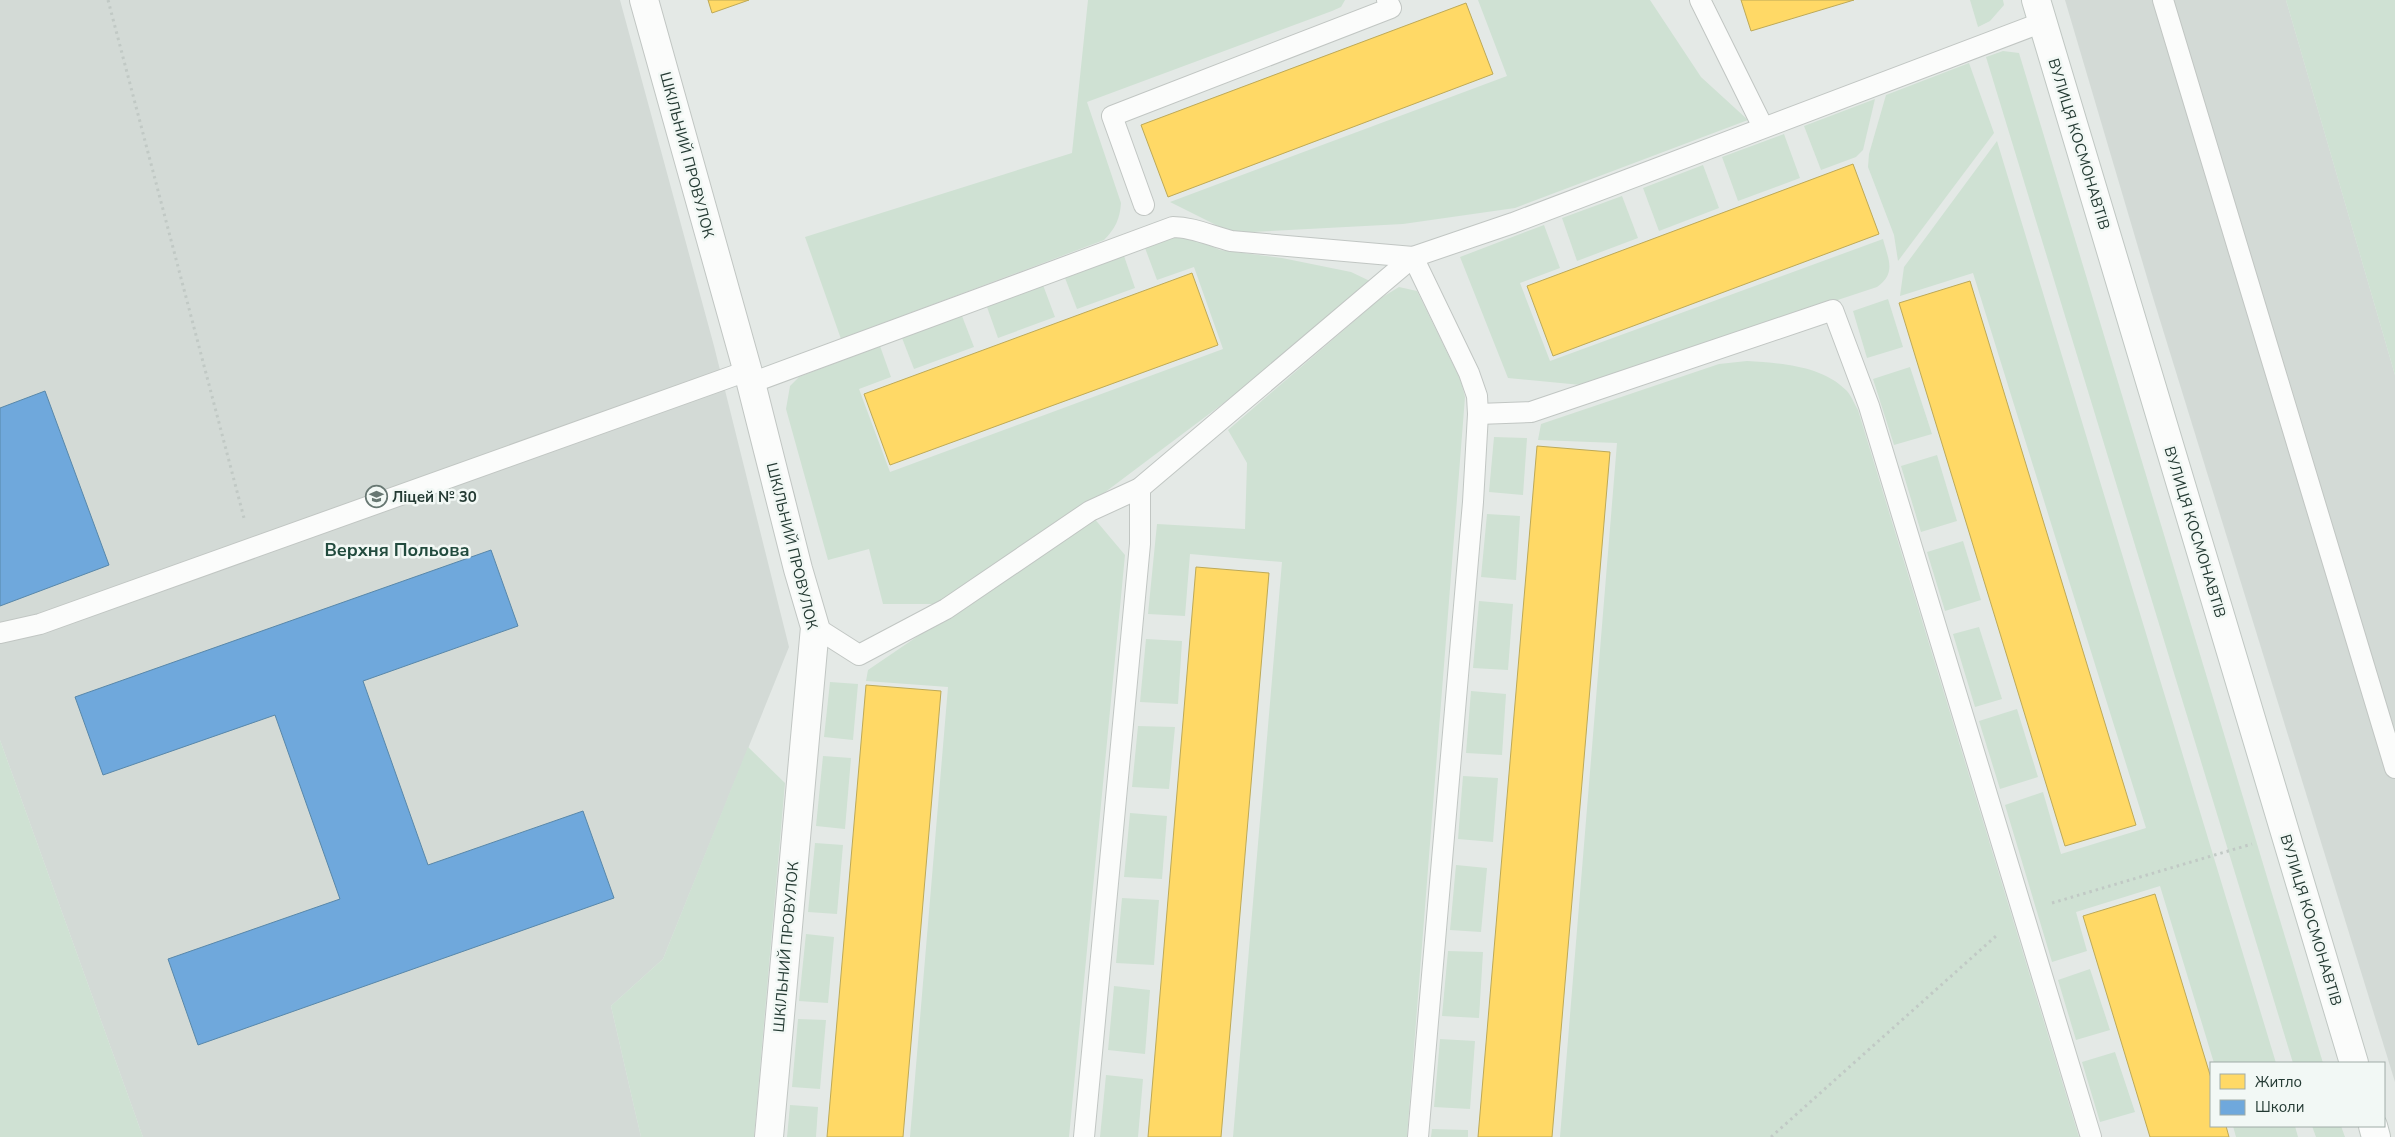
<svg xmlns="http://www.w3.org/2000/svg" width="2395" height="1137" viewBox="0 0 2395 1137" font-family="'Nunito Sans',sans-serif">
<style>
.built{fill:#d3dad6}
.green{fill:#cfe1d3}
.homes{fill:#ffd966;stroke:#bda957}
.schools{fill:#6fa8dc;stroke:#5887a9}
.lines{fill:none;stroke-linecap:round;stroke-linejoin:round}
.lane-casing{stroke:#c1c6c3;stroke-width:22}
.street-casing{stroke:#c1c6c3;stroke-width:30}
.secondary-casing{stroke:#c0c7c3;stroke-width:30}
.path{stroke:#c1c9c5;stroke-width:3;stroke-dasharray:2.5 4;stroke-linecap:butt}
.lane{stroke:#fbfcfb;stroke-width:20}
.street{stroke:#fbfcfb;stroke-width:28}
.secondary{stroke:#fbfcfb;stroke-width:28}
.labels{text-anchor:middle;stroke-width:5;stroke-linejoin:round;paint-order:stroke}
.street-label{font-size:15px;fill:#243a33;stroke:#f2f8f5}
.poi-label{font-size:15px;font-weight:bold;fill:#243a33;stroke:#f2f8f5;text-anchor:start}
.quarter-label{font-size:18px;font-weight:bold;fill:#224b3e;stroke:#f2f8f5}
</style>
<rect width="100%" height="100%" fill="#e4e9e6"/>
<g class="built">
<path d="M0 0H620L714 346 789 647 663 959 611 1006 641 1137H143L0 740Z"/>
<path d="M2065 0H2286L2395 375V1082L2151 291Z"/>
</g>
<g class="green">
<path d="M1088 0H1345L1341 7 1332 11 1087 102 1121 203C1120 219 1115 229 1104 240L841 339 805 237 1072 153Z"/>
<path d="M1478 0H1650L1701 77 1748 120 1515 208 1403 224 1232 233 1170 202 1507 76Z"/>
<path d="M1970 0H2003L2004 5 1990 21 1978 27Z"/>
<path d="M2286 0H2395V375Z"/>
<path d="M2003 51 2019 53 2323 1063H2293L1986 57Z"/>
<path d="M1969 63 1994 133 1898 261 1894 235 1868 167 1869 154 1886 95Z"/>
<path d="M1875 99 1863 150 1856 157 1821 170 1804 126Z"/>
<path d="M1784 134 1800 178 1738 201 1722 157Z"/>
<path d="M1997 141 2276 1063H2214L2160 886 2076 912 2087 951 2052 962 2005 805 2043 792 2061 854 2146 828 1973 273 1900 296 1904 267Z"/>
<path d="M1703 165 1719 208 1659 231 1643 188Z"/>
<path d="M1622 196 1638 238 1577 261 1562 218Z"/>
<path d="M1544 225 1560 268 1520 283 1550 361 1883 239C1888 259 1897 273 1877 287L1581 385 1508 378 1460 257Z"/>
<path d="M1183 234 1220 250 1282 258 1351 272 1372 282 1249 384 1088 505 943 604H883L869 549 828 560 786 409 790 386 799 377 880 346 891 377 859 389 890 472 1223 349 1194 267 1157 280 1145 248Z"/>
<path d="M1124 256 1135 288 1077 309 1065 278Z"/>
<path d="M1043 285 1055 317 998 338 987 307Z"/>
<path d="M1399 287 1417 291 1461 381 1465 397 1407 1137H1233L1282 562 1190 554 1185 616 1148 614 1157 524 1245 529 1247 463 1228 430 1381 298Z"/>
<path d="M1888 299 1903 347 1867 358 1853 311Z"/>
<path d="M962 316 974 347 914 369 902 338Z"/>
<path d="M1747 361C1779 363 1821 365 1846 390 1851 395 1854 403 1858 410L2079 1137H1560L1617 443 1538 440 1541 424 1719 364Z"/>
<path d="M1910 367 1932 434 1894 445 1873 379Z"/>
<path d="M1494 437 1527 438 1523 495 1489 492Z"/>
<path d="M1937 455 1957 521 1921 532 1901 466Z"/>
<path d="M1487 514 1520 516 1516 580 1481 577Z"/>
<path d="M1093 517 1125 555 1069 1137H910L948 687 866 681 868 670Z"/>
<path d="M1963 541 1981 600 1945 611 1927 552Z"/>
<path d="M1479 601 1513 604 1508 670 1473 668Z"/>
<path d="M1979 627 2002 699 1975 707 1953 634Z"/>
<path d="M1146 639 1182 641 1178 704 1140 702Z"/>
<path d="M830 682 858 684 853 740 824 737Z"/>
<path d="M1471 691 1506 694 1502 755 1466 753Z"/>
<path d="M2017 709 2038 777 2000 789 1979 721Z"/>
<path d="M1138 726 1175 727 1169 789 1132 787Z"/>
<path d="M0 740 143 1137H0Z"/>
<path d="M748 747 785 783 754 1137H641L611 1006 663 959Z"/>
<path d="M823 756 851 758 845 829 816 826Z"/>
<path d="M1463 776 1498 778 1493 842 1458 839Z"/>
<path d="M1130 813 1167 816 1162 879 1124 877Z"/>
<path d="M815 843 843 845 837 914 808 912Z"/>
<path d="M1456 865 1487 868 1481 932 1450 930Z"/>
<path d="M1122 898 1159 900 1154 965 1116 963Z"/>
<path d="M806 934 834 937 828 1003 799 1001Z"/>
<path d="M1448 951 1483 952 1479 1018 1442 1016Z"/>
<path d="M2090 969 2110 1030 2076 1040 2058 980Z"/>
<path d="M1114 986 1150 990 1145 1054 1108 1050Z"/>
<path d="M798 1019 826 1020 820 1089 792 1087Z"/>
<path d="M1440 1039 1475 1041 1470 1109 1434 1107Z"/>
<path d="M2115 1052 2135 1112 2100 1122 2082 1062Z"/>
<path d="M1106 1075 1143 1079 1138 1137H1100Z"/>
<path d="M790 1105 818 1107 816 1137H787Z"/>
<path d="M2233 1126H2295L2298 1137H2236Z"/>
<path d="M2312 1126H2341L2345 1137H2316Z"/>
<path d="M1432 1129 1468 1130V1137H1431Z"/>
</g>
<g class="homes">
<path d="M708 0H749L712 13Z"/>
<path d="M1741 0H1854L1751 31Z"/>
<path d="M1466 3 1493 74 1168 197 1141 125Z"/>
<path d="M1853 164 1879 234 1553 356 1527 286Z"/>
<path d="M1192 273 1218 345 890 465 864 394Z"/>
<path d="M1970 281 2136 825 2065 846 1899 303Z"/>
<path d="M1537 446 1610 452 1552 1137H1478Z"/>
<path d="M1196 567 1269 573 1221 1137H1148Z"/>
<path d="M866 685 941 691 903 1137H827Z"/>
<path d="M2155 894 2211 1078V1126H2226L2229 1137H2150L2120 1038 2083 916Z"/>
</g>
<g class="schools">
<path d="M45 391 109 565 0 606V408Z"/>
<path d="M491 550 518 626 363 681 428 865 583 811 614 898 198 1045 168 959 340 899 275 715 103 775 75 697Z"/>
</g>
<g class="lines">
<defs>
<g id="lane">
<path d="M1700 0 1763 127"/>
<path d="M2163 0 2395 768"/>
<path d="M1144 205 1112 116 1391 8 1387 0"/>
<path d="M1413 257 1469 373 1477 396 1478 414 1473 502 1418 1137"/>
<path d="M751 383 1173 227C1193 227 1211 236 1231 241L1413 257"/>
<path d="M1478 414 1531 412 1833 310 1869 406 2091 1137"/>
<path d="M815 627 859 655 946 609 1090 511 1140 488 1413 257 1513 223 2043 22"/>
<path d="M0 633 40 624 747 371"/>
<path d="M1084 1137 1140 544V488"/>
</g>
<path id="street" d="M644 0 751 383 798 569 815 627 769 1137"/>
<g id="secondary">
<path d="M2036 0 2354 1063"/>
<path d="M2373 1126 2376 1137"/>
</g>
</defs>
<use href="#lane" class="lane-casing"/>
<use href="#street" class="street-casing"/>
<use href="#secondary" class="secondary-casing"/>
<g class="path">
<path d="M108 0 244 518"/>
<path d="M2052 903 2252 844"/>
<path d="M1771 1137 1996 936"/>
</g>
<use href="#lane" class="lane"/>
<use href="#street" class="street"/>
<use href="#secondary" class="secondary"/>
</g>
<defs>
<symbol id="school-ring" viewBox="-11 -11 22 22"><circle r="9.5" fill="#f2f8f5" stroke="#677772" stroke-width="1.5"/><path d="M0-5L7-2L0 1L-7-2ZM-4 1L0 2.5L4 1V4Q0 6-4 4Z" fill="#677772"/></symbol>
</defs>
<g fill-rule="evenodd">
<use href="#school-ring" x="364" y="484" width="25" height="25"/>
</g>
<g class="labels">
<g class="street-label">
<text transform="translate(2079 144) rotate(73)" y="5">ВУЛИЦЯ КОСМОНАВТІВ</text>
<text transform="translate(687 155) rotate(75)" y="5">ШКІЛЬНИЙ ПРОВУЛОК</text>
<text transform="translate(2195 532) rotate(73)" y="5">ВУЛИЦЯ КОСМОНАВТІВ</text>
<text transform="translate(792 546) rotate(76)" y="5">ШКІЛЬНИЙ ПРОВУЛОК</text>
<text transform="translate(2311 920) rotate(73)" y="5">ВУЛИЦЯ КОСМОНАВТІВ</text>
<text transform="translate(786 947) rotate(-85)" y="5">ШКІЛЬНИЙ ПРОВУЛОК</text>
</g>
<g class="poi-label">
<text x="392" y="502">Ліцей № 30</text>
</g>
<g class="quarter-label">
<text x="397" y="556">Верхня Польова</text>
</g>
</g>
<rect x="2210" y="1062" width="175" height="65" fill="#f2f8f5" stroke="#a0aca7"/>
<rect x="2220" y="1074" width="25" height="15" fill="#ffd966" stroke="#a0aca7"/>
<text x="2255" y="1087" font-size="15" fill="#243a33">Житло</text>
<rect x="2220" y="1100" width="25" height="15" fill="#6fa8dc" stroke="#a0aca7"/>
<text x="2255" y="1112" font-size="15" fill="#243a33">Школи</text>
</svg>
